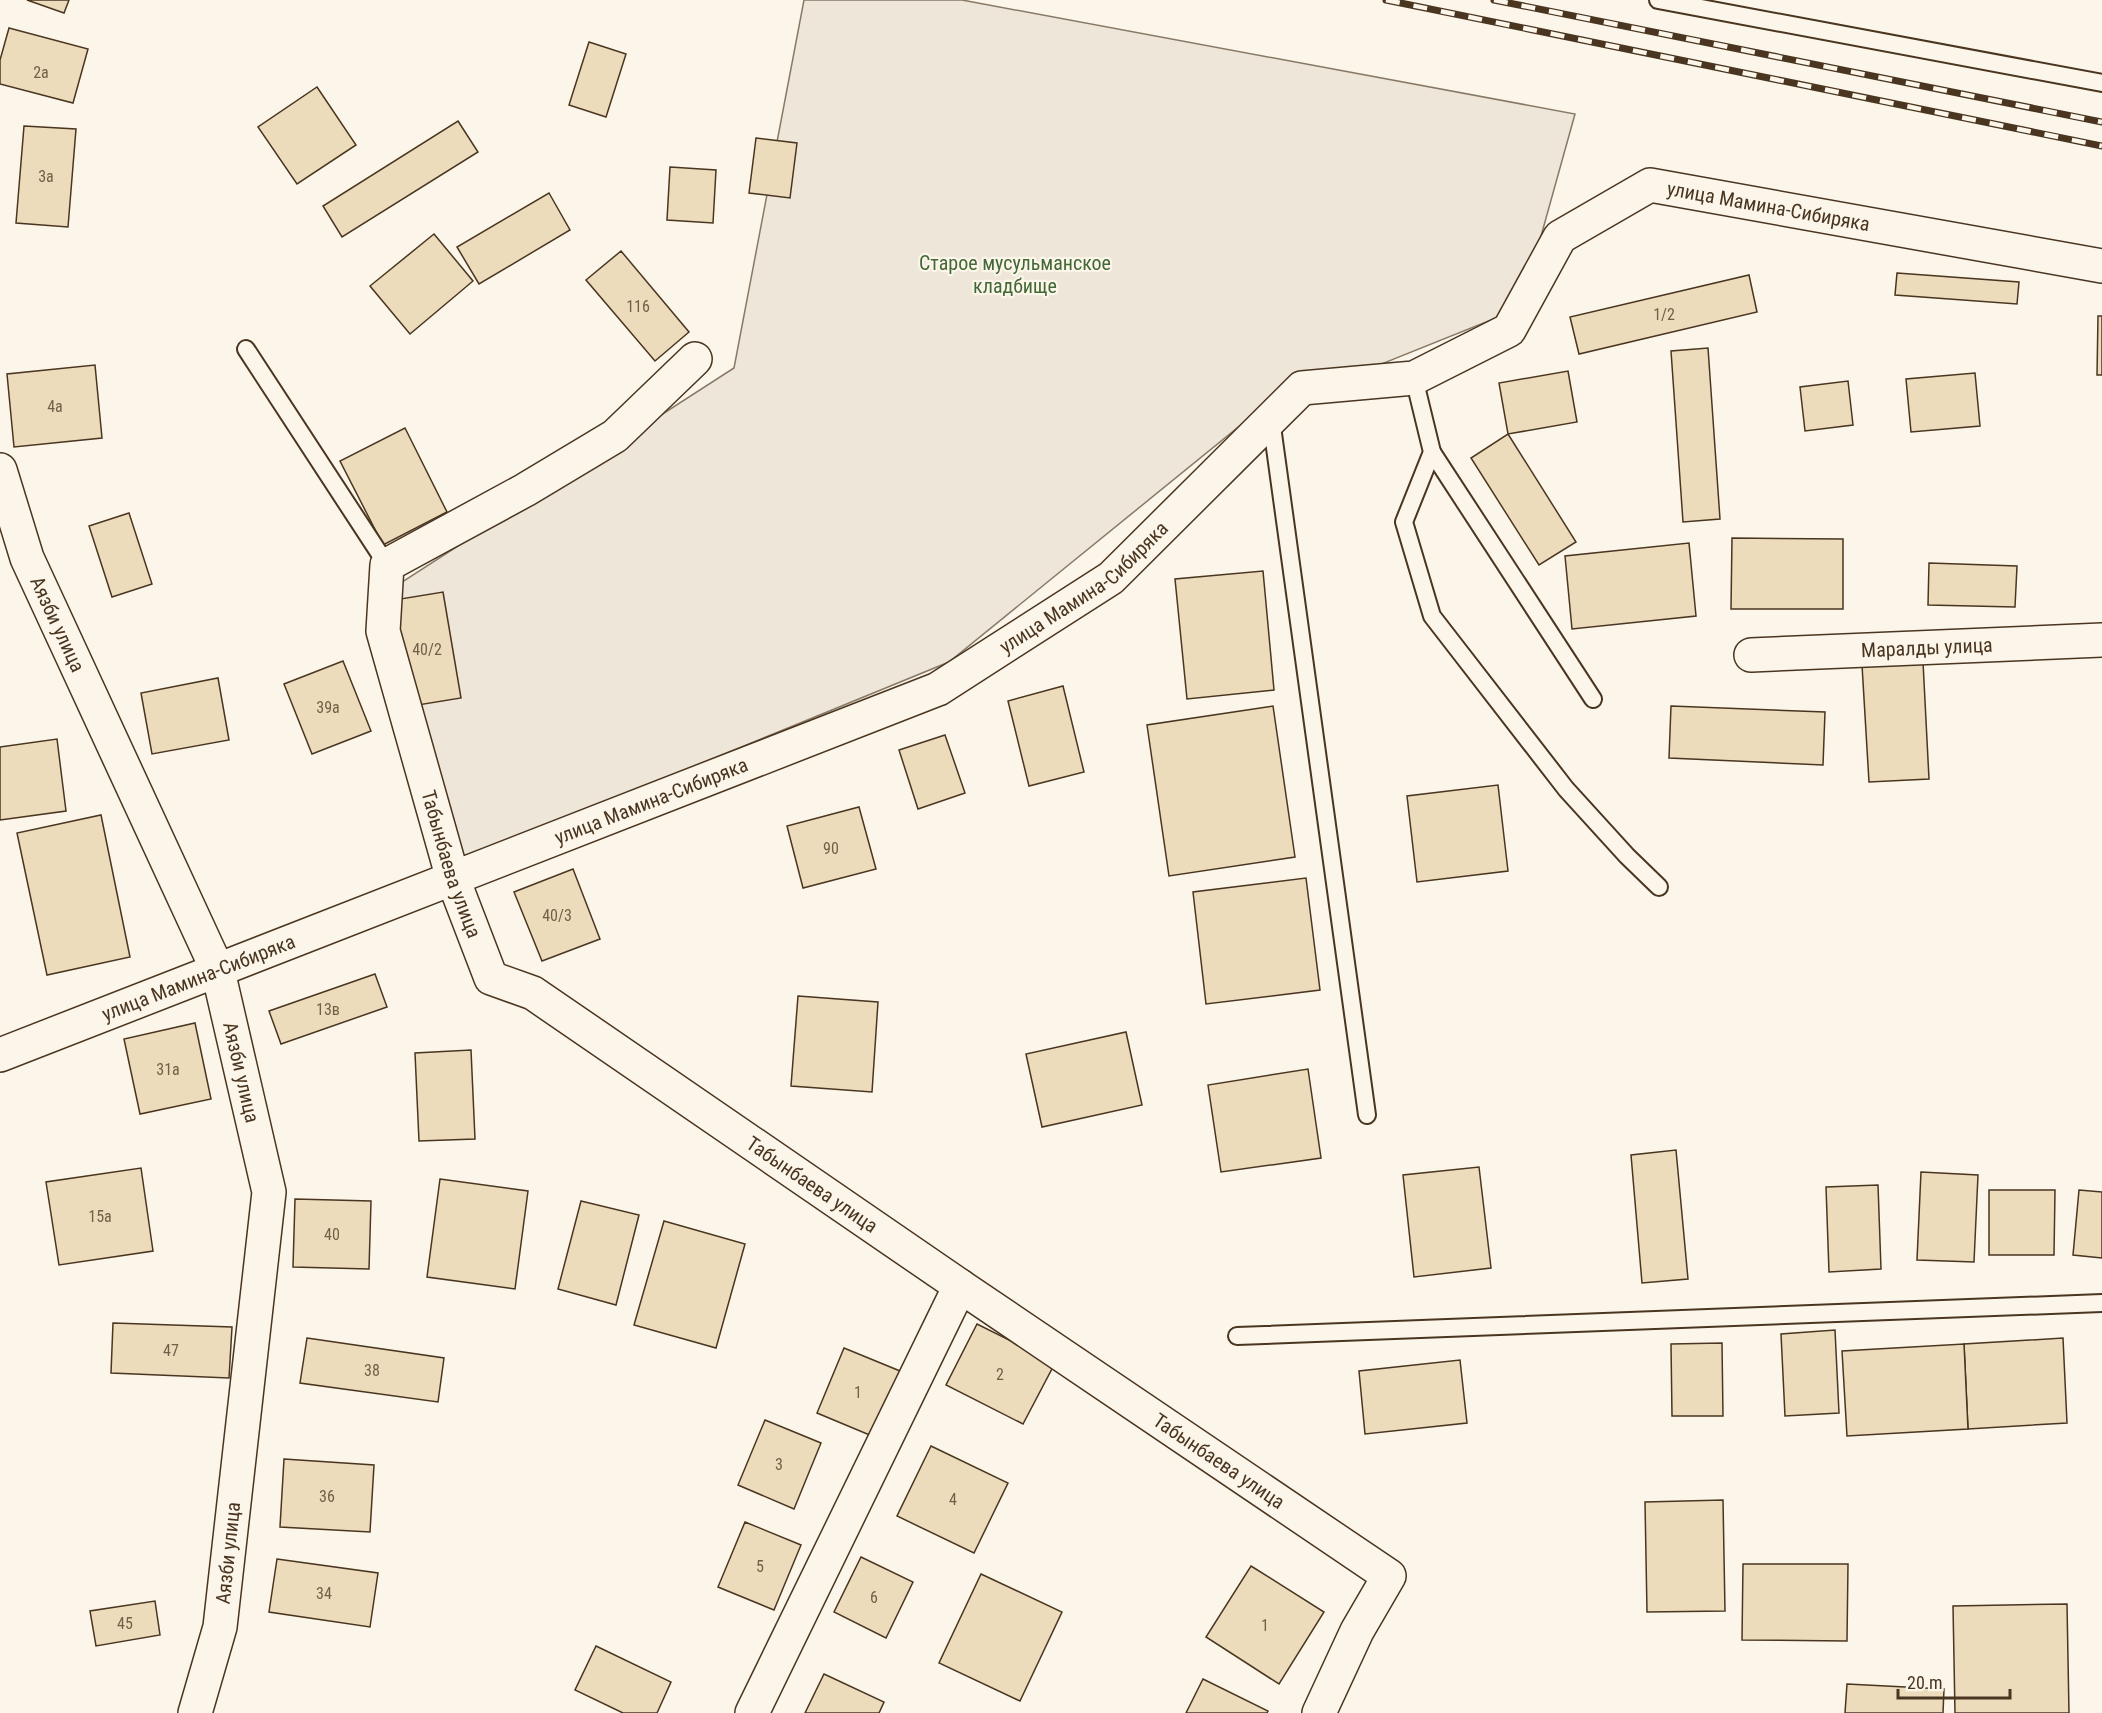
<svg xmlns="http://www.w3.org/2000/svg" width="2102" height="1713" viewBox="0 0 2102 1713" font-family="'Roboto Condensed',sans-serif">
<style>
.green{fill:#ede6d9;stroke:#887966;stroke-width:1.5}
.building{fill:#ecdcbc;stroke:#4a3520;stroke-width:1.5}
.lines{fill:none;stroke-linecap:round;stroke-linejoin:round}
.lane-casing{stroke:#4a3520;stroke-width:20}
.street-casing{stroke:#4a3520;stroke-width:36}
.lane{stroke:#fbf6e9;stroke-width:16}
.street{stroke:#fbf6e9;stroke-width:33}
.rail-casing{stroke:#4a3520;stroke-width:7}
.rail{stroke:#fbf6e9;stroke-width:4.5;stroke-dasharray:14;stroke-linecap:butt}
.labels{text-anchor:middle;stroke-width:4.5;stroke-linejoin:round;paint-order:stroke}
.number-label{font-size:16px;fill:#725f47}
.street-label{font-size:20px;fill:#4a3520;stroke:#fbf6e9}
.park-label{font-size:20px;fill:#436837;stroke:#fbf6e9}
</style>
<rect width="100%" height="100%" fill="#fbf6e9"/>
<path class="green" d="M804 0H962L1575 114 1521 308 1252 416 949 662 463 861 385 593 734 368Z"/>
<g class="building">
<path d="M27 0H69L64 13Z"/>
<path d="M9 28 88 49 73 103 0 84V60Z"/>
<path d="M589 42 626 54 606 117 569 105Z"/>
<path d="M317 87 356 145 297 184 258 127Z"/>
<path d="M458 121 478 152 342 237 323 206Z"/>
<path d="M24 126 76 129 68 227 16 223Z"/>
<path d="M756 138 797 143 790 198 749 193Z"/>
<path d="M670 167 716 170 713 223 667 220Z"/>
<path d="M549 193 570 230 479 284 457 247Z"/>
<path d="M434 234 473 281 410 334 370 286Z"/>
<path d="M621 251 689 332 655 361 586 280Z"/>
<path d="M1897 273 2019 282 2017 304 1895 295Z"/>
<path d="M1749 275 1757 312 1579 354 1570 317Z"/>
<path d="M2098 316H2102V375H2097Z"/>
<path d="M1708 348 1720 519 1683 522 1671 351Z"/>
<path d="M95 365 102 438 14 447 7 374Z"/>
<path d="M1568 371 1577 422 1508 434 1499 383Z"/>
<path d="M1975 373 1980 426 1911 432 1906 379Z"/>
<path d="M1848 381 1853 425 1805 431 1800 387Z"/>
<path d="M405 428 447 512 383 545 340 461Z"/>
<path d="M1508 434 1576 542 1539 565 1471 458Z"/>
<path d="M129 513 152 584 112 597 89 526Z"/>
<path d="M1732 538 1843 539V609H1731Z"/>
<path d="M1689 543 1696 616 1572 629 1565 556Z"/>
<path d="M1929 563 2017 566 2015 607 1928 605Z"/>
<path d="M1263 571 1274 690 1187 699 1175 579Z"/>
<path d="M443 592 461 698 412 706 394 600Z"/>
<path d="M343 661 371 731 312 754 284 684Z"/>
<path d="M1923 662 1929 779 1869 782 1862 665Z"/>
<path d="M218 678 229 740 152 754 141 693Z"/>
<path d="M1063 686 1084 772 1029 786 1008 701Z"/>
<path d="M1273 706 1295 857 1169 876 1147 725Z"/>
<path d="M1671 706 1825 712 1823 765 1669 758Z"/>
<path d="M945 735 965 793 918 809 899 750Z"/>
<path d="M57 739 66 811 0 820V747Z"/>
<path d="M1498 785 1508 871 1417 882 1407 796Z"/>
<path d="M859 807 876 869 803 888 787 826Z"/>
<path d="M101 815 130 957 47 975 17 833Z"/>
<path d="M573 869 600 939 542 961 514 892Z"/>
<path d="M1306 878 1320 990 1206 1004 1193 892Z"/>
<path d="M375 974 387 1007 281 1044 269 1011Z"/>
<path d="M798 996 878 1002 872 1092 791 1086Z"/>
<path d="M195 1023 211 1099 140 1114 124 1039Z"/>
<path d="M1126 1032 1142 1105 1042 1127 1026 1054Z"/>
<path d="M471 1050 475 1139 419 1141 415 1053Z"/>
<path d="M1308 1069 1321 1158 1221 1172 1208 1085Z"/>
<path d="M1676 1150 1688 1279 1642 1283 1631 1155Z"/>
<path d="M1479 1167 1491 1268 1414 1277 1403 1175Z"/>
<path d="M141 1168 153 1251 59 1265 46 1182Z"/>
<path d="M1921 1172 1978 1175 1974 1262 1917 1260Z"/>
<path d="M440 1179 528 1191 515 1289 427 1277Z"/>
<path d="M1878 1185 1881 1269 1829 1272 1826 1187Z"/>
<path d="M1989 1190H2055L2054 1255H1989Z"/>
<path d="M2079 1190 2102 1192V1258L2073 1255Z"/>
<path d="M295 1199 371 1201 369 1269 293 1267Z"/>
<path d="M581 1201 639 1215 616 1305 558 1289Z"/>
<path d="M664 1221 745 1244 716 1348 634 1325Z"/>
<path d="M113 1323 232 1327 229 1378 111 1373Z"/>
<path d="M977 1324 1055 1363 1023 1424 946 1385Z"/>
<path d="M1835 1330 1839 1413 1785 1416 1781 1334Z"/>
<path d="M307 1338 444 1358 438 1402 300 1383Z"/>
<path d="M2063 1338 2067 1423 1968 1429 1964 1344Z"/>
<path d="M1722 1343 1723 1416H1672L1671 1344Z"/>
<path d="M1964 1344 1968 1429 1847 1436 1842 1351Z"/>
<path d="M844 1348 900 1371 872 1436 817 1413Z"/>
<path d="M1460 1360 1467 1423 1365 1434 1359 1371Z"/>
<path d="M765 1420 821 1443 794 1509 738 1485Z"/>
<path d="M931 1446 1008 1483 974 1553 897 1516Z"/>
<path d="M284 1459 374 1465 370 1532 280 1527Z"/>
<path d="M1723 1500 1725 1611 1647 1612 1645 1502Z"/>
<path d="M745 1522 801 1545 774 1610 718 1587Z"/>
<path d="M861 1557 913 1582 886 1638 834 1612Z"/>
<path d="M277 1559 378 1573 370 1627 269 1612Z"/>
<path d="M1743 1564H1848L1847 1641 1742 1640Z"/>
<path d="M1251 1566 1324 1612 1279 1684 1206 1637Z"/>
<path d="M981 1574 1062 1612 1020 1701 939 1663Z"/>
<path d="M155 1601 160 1635 96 1646 90 1611Z"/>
<path d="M2067 1604 2069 1713H1955L1953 1606Z"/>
<path d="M596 1646 671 1682 657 1713H623L575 1690Z"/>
<path d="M824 1674 884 1702 879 1713H805Z"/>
<path d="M1203 1679 1268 1711 1267 1713H1186Z"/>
<path d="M1847 1684 1944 1689 1943 1713H1845Z"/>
</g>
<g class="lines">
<defs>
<g id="lane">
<path d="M1658 0 2102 83"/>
<path d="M246 349 387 565"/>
<path d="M1414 378 1432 452 1404 522 1432 616 1566 789 1627 856 1659 887"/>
<path d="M1271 419 1367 1115"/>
<path d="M1432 452 1593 699"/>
<path d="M1237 1336 2102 1303"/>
</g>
<g id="street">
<path id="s1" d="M695 359 615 436 525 490 387 565 383 631 453 879 491 978 533 993 960 1286 1389 1576 1357 1631 1319 1713"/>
<path id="s2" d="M0 470 27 558 218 971 269 1192 220 1627 195 1713"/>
<path id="s3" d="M1751 655 2102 640"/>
<path id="s4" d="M0 1055 938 689 1111 578 1302 388 1414 378 1509 330 1560 237 1650 185 2102 266"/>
<path d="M752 1713 960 1286"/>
</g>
</defs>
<use href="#lane" class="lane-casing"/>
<use href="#street" class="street-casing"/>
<use href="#lane" class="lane"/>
<use href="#street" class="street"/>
<defs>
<g id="rail">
<path d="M1386 0 2102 146"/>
<path d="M1494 0 2102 122"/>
</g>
</defs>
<use href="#rail" class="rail-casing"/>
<use href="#rail" class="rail"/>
</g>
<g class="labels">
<g class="number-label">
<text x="41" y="78">2а</text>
<text x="46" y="182">3а</text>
<text x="638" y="312">116</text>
<text x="1664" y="320">1/2</text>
<text x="55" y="412">4а</text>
<text x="427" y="655">40/2</text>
<text x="328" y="713">39а</text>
<text x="831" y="854">90</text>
<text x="557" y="921">40/3</text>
<text x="328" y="1015">13в</text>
<text x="168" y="1075">31а</text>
<text x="100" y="1222">15а</text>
<text x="332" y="1240">40</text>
<text x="171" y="1356">47</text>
<text x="372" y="1376">38</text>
<text x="1000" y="1380">2</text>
<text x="858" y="1398">1</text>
<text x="779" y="1470">3</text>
<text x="327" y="1502">36</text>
<text x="953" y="1505">4</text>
<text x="760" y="1572">5</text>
<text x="324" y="1599">34</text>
<text x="874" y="1603">6</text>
<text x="125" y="1629">45</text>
<text x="1265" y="1631">1</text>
</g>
<g class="street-label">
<text dy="7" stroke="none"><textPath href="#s4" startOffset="2031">улица Мамина-Сибиряка</textPath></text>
<text dy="7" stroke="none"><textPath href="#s4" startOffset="1185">улица Мамина-Сибиряка</textPath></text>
<text dy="7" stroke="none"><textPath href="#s2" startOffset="165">Аязби улица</textPath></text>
<text dy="7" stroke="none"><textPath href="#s3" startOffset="176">Маралды улица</textPath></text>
<text dy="7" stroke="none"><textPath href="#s4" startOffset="699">улица Мамина-Сибиряка</textPath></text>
<text dy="7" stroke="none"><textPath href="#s1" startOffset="682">Табынбаева улица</textPath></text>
<text dy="7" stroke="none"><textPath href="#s4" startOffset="213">улица Мамина-Сибиряка</textPath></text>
<text dy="7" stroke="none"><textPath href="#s2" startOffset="651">Аязби улица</textPath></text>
<text dy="7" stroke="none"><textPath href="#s1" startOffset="1186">Табынбаева улица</textPath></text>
<text dy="7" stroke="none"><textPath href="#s1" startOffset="1678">Табынбаева улица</textPath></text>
<text transform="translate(228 1553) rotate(-84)" y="7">Аязби улица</text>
</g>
<g class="park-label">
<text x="1015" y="270">Старое мусульманское<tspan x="1015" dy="23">кладбище</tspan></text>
</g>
</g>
<path d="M1898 1689v9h112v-9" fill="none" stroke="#4a3520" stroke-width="3"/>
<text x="1907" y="1689" font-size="18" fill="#4a3520" stroke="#fbf6e9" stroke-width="4.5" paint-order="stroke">20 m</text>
</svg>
